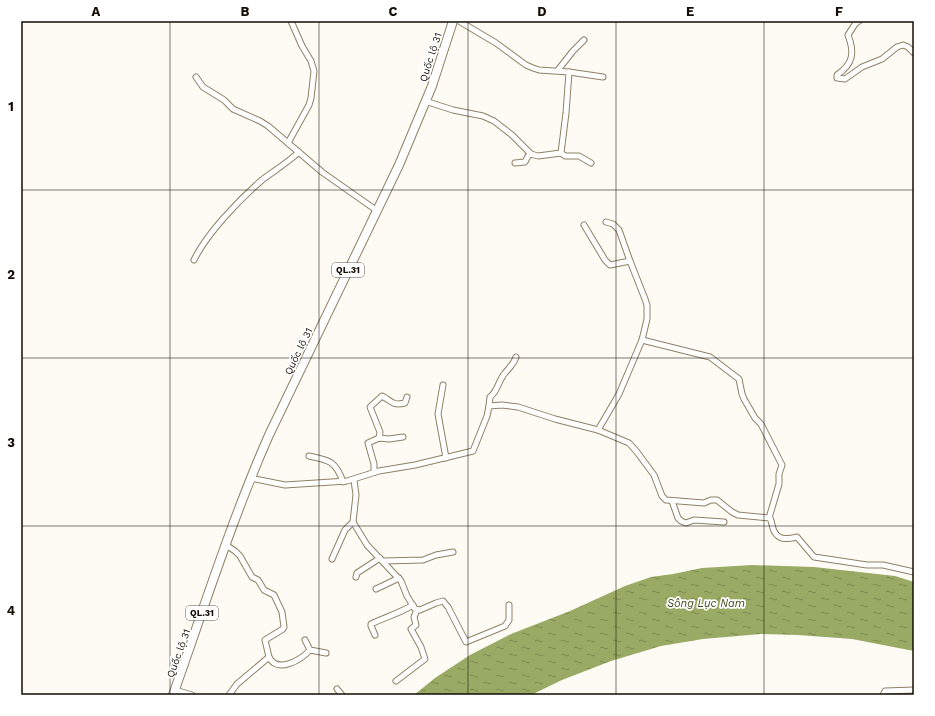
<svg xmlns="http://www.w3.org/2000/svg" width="935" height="716" viewBox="0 0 935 716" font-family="'Work Sans',sans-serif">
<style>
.water{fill:url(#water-ripples)}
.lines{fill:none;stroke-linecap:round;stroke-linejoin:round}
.minor-casing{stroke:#8f8065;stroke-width:7}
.trunk-casing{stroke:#8f8065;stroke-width:10}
.minor{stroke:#fff;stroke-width:5}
.trunk{stroke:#fff;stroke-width:8}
.grid{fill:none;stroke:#130d04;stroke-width:1;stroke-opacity:0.55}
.labels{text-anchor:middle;stroke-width:3.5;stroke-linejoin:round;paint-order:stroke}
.shield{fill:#fff;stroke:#5a564f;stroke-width:1}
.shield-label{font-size:9px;font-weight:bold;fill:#130d04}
.street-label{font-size:10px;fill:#130d04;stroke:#fff}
.water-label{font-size:11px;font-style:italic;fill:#3d4814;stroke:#fff}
.neatline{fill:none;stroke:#130d04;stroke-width:1.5}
.grid-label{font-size:13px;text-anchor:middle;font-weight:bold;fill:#130d04}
</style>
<defs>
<pattern id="water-ripples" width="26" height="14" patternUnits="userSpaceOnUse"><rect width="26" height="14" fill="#99aa64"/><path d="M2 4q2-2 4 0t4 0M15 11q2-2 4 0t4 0" fill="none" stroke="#7c8950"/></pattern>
</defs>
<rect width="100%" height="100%" fill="#fefbf5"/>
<path class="water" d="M752 565 814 567 895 576 914 582V651L852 639 798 635 761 634 703 639 661 646 611 661 562 680 531 695H414L435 678 470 655 511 634 570 611 625 586 651 577 673 574 702 568Z"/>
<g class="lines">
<defs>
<g id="minor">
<path d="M459 21 496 43 526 65 533 68 539 70 569 72 566 113 561 153 565 156H579L591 163"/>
<path d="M859 21 855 24 848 35C855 53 853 64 837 75V78L845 79 862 67 882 59 897 47 903 45 908 47 914 53"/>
<path d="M558 70 573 51 584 40"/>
<path d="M569 72 603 77"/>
<path d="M196 77 203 87 224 100 233 109 260 121 268 126 322 172 376 210"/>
<path d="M425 101 453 110 483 116 494 121 512 135 531 154"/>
<path d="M288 143 309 105 311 98 314 71 311 61 302 46 291 21"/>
<path d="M515 163 525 162 528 156 531 154 538 156 561 153"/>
<path d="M584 225 605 260 610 265 630 261"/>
<path d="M194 260C207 233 239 200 262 180 274 171 287 163 299 152"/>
<path d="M642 340 710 357 739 379 742 394 744 399 755 418 761 424 782 465 779 474V484L769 518"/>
<path d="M443 385 438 414 446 458"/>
<path d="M489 406 490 397C498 391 498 381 505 373 509 368 514 364 516 357"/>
<path d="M598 430 619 394 642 340 647 319V305L645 299 630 261 619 230 613 224 606 222"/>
<path d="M379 438 380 432 370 407 382 396C392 401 392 406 405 403L407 397"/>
<path d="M309 456C329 460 336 461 343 482"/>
<path d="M374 472V464L368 443 379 438 389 439 403 437"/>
<path d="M250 478 285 485 347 481 379 471 415 465 469 452 473 451 487 416 489 406 502 405 518 407 555 419 598 430 629 443 637 452 654 475 662 496 666 500 704 503 711 500H717L732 512 738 515 770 518C772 522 772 527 774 531 779 541 788 539 797 537L814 557 867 565H883L914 572"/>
<path d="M354 480 356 495 353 522 367 545 401 581 407 596 415 609 420 610 436 603 443 601 448 607 466 642 505 626 509 620V605"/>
<path d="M672 501 678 518 681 521 686 523 694 520 724 522"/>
<path d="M226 545 235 551 240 556 252 577 258 580 264 590 274 595 282 612 284 627 283 629 265 640 269 657 237 684 229 695"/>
<path d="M332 559 345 530 353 522"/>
<path d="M383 561 423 560 436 555 453 552"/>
<path d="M356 577 357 573 380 558"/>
<path d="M376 589 399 578"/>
<path d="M375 635 371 626V624C386 617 400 613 413 605"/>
<path d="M310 650 326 653"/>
<path d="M269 657C277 674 301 660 310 650L305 640"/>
<path d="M396 681 425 659 421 647 411 629 416 625 414 617 417 610"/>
<path d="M337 689 342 695"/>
<path d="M175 690 192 695"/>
<path d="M883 695 885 691 914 690"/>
</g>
<path id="trunk" d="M173 695C204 608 232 519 269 435L399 165 432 86 453 21"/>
</defs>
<use href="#minor" class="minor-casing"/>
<use href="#trunk" class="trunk-casing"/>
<use href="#minor" class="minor"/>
<use href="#trunk" class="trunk"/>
</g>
<path class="grid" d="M170 21V695M319 21V695M468 21V695M616 21V695M764 21V695M21 190H914M21 358H914M21 526H914"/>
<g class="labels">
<g class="shield">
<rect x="332" y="263" width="32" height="14" rx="3"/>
<rect x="186" y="606" width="32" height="14" rx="3"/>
</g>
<g class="shield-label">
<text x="348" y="273">QL.31</text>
<text x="202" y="616">QL.31</text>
</g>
<g class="street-label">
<text transform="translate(430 57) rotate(-72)" y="4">Quốc lộ 31</text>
<text transform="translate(298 351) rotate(-64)" y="4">Quốc lộ 31</text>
<text transform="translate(178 653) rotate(-70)" y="4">Quốc lộ 31</text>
</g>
<g class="water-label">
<text x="706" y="607">Sông Lục Nam</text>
</g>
</g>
<rect width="935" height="716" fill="none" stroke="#ffffff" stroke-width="44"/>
<rect x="22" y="22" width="891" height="672" class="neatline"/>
<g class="grid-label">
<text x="96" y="16">A</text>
<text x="245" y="16">B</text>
<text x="393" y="16">C</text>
<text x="542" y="16">D</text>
<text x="690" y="16">E</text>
<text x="839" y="16">F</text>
<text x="11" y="111">1</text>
<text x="11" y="279">2</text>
<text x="11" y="447">3</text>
<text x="11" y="615">4</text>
</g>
</svg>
